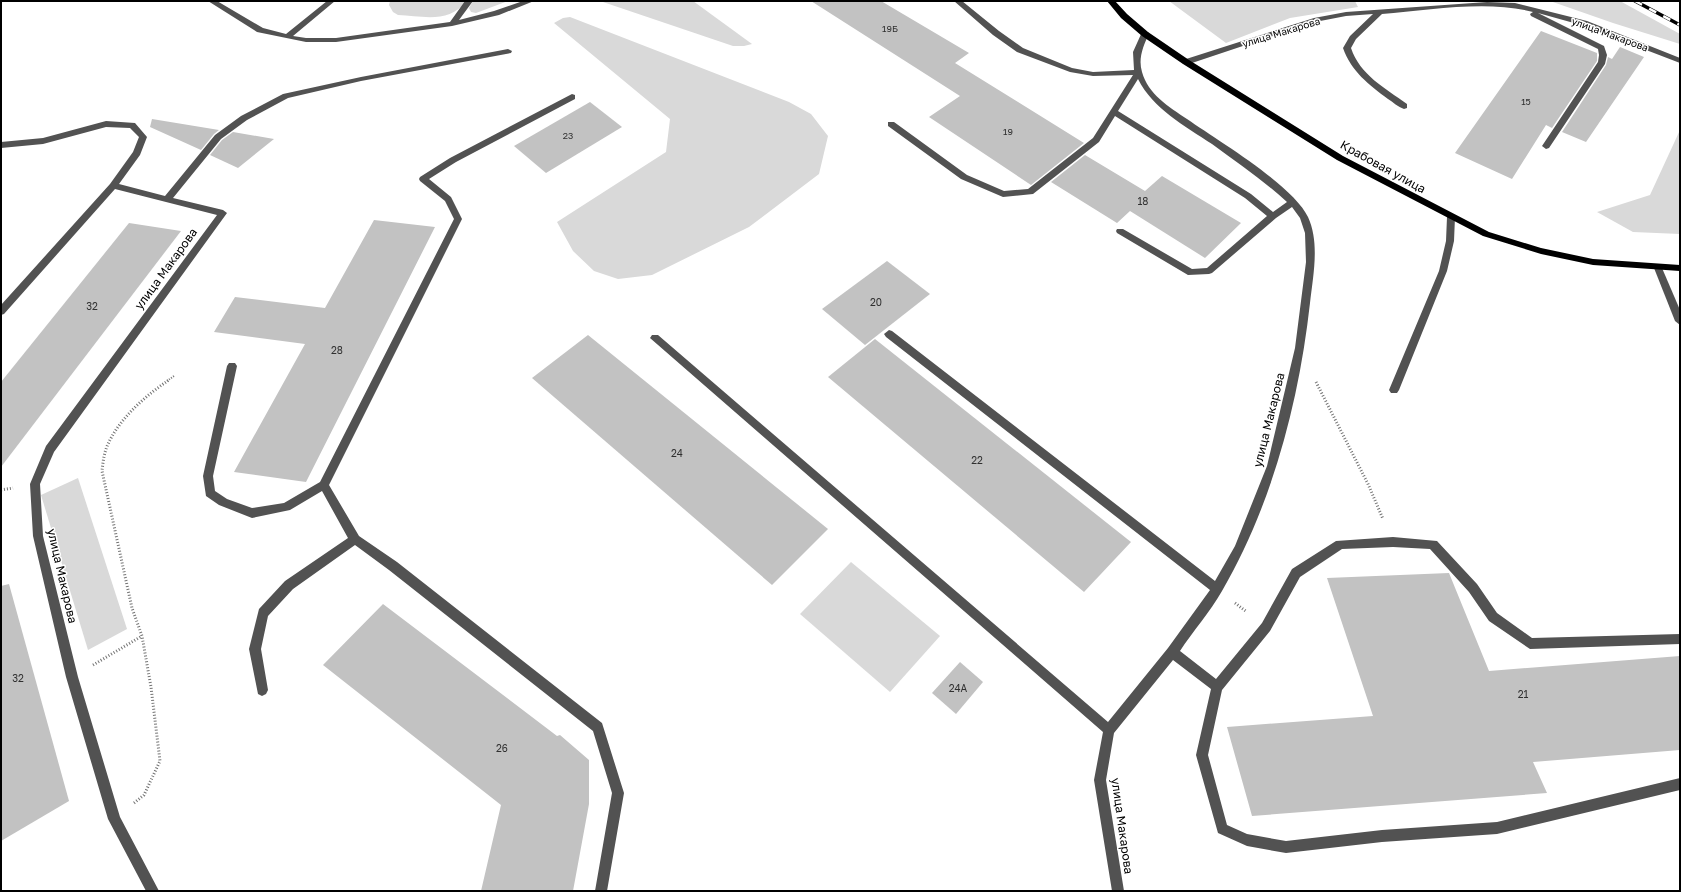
<svg xmlns="http://www.w3.org/2000/svg" width="1681" height="892" viewBox="0 0 1681 892" font-family="'Golos Text',sans-serif">
<style>
.green{fill:#d9d9d9}
.building{fill:#c2c2c2}
.lines{fill:none;stroke-linecap:round;stroke-linejoin:round}
.path-far1{stroke:#747474;stroke-width:2;stroke-dasharray:1 1.5;stroke-linecap:butt}
.path{stroke:#747474;stroke-width:3;stroke-dasharray:1 2;stroke-linecap:butt}
.minor{fill:#525252;fill-rule:evenodd}
.major{fill:#000;fill-rule:evenodd}
.rail-casing{stroke:#000;stroke-width:3.5}
.rail{stroke:#fff;stroke-width:2.5;stroke-dasharray:8;stroke-linecap:butt}
.labels{text-anchor:middle;stroke-width:3;stroke-linejoin:round;paint-order:stroke}
.far-number-label{font-size:9px;fill:#303030}
.far-street-label{font-size:10px;fill:#000;stroke:#fff}
.number-label{font-size:10px;fill:#303030}
.street-label{font-size:12px;fill:#000;stroke:#fff}
</style>
<rect width="100%" height="100%" fill="#fff"/>
<g class="green">
<path d="M390 1H466C450 24 422 16 398 15L393 12 389 5Z"/>
<path d="M473 1H508L476 13 471 12 469 8Z"/>
<path d="M600 1H693L752 44 744 46H733Z"/>
<path d="M1169 1H1355L1358 7 1290 18 1226 43Z"/>
<path d="M1550 1H1620L1680 34V44L1613 23Z"/>
<path d="M570 17 789 102 811 114 828 136 819 174 749 227 652 275 618 279 594 271 573 251 557 222 666 152 670 119 554 23 563 18Z"/>
<path d="M1680 130V234L1633 232 1597 212 1650 195Z"/>
<path d="M78 478 127 629 88 650 41 495Z"/>
<path d="M851 562 940 636 890 692 800 614Z"/>
</g>
<g class="building">
<path d="M811 1H881L969 53 955 63 1084 143 1031 185 929 117 960 96Z"/>
<path d="M1541 31 1597 53V61L1552 128 1546 125 1512 179 1455 153Z"/>
<path d="M1620 47 1644 57 1586 142 1562 132 1606 65 1608 57 1612 59Z"/>
<path d="M590 102 622 127 546 173 514 146Z"/>
<path d="M152 119 219 130 214 134 201 150 150 127Z"/>
<path d="M233 132 274 139 238 168 210 155 222 140Z"/>
<path d="M1085 155 1145 191 1162 176 1241 223 1205 258 1130 211 1117 223 1051 182Z"/>
<path d="M374 220 435 227 306 482 234 472 305 344 214 332 235 297 325 308Z"/>
<path d="M129 223 181 231 1 467V382Z"/>
<path d="M887 261 930 294 865 345 822 309Z"/>
<path d="M588 335 828 529 772 585 532 378Z"/>
<path d="M875 339 1131 542 1084 592 828 377Z"/>
<path d="M1449 573 1489 671 1680 656V750L1533 762 1547 793 1252 816 1227 727 1373 716 1327 578Z"/>
<path d="M9 584 69 801 1 841V586Z"/>
<path d="M383 604 557 736 560 735 589 760V804L573 891H481L501 805 323 665Z"/>
<path d="M960 662 983 682 956 714 932 693Z"/>
</g>
<g class="lines">
<path class="path-far1" d="M167 381 174 376"/>
<g class="path">
<path d="M1316 382 1368 484 1383 519"/>
<path d="M1 490 13 488"/>
<path d="M1235 603 1247 612"/>
<path d="M93 665 142 636"/>
<path d="M134 803 144 795 160 761 151 687 142 636 132 608 102 471C103 462 104 453 108 444 120 418 145 396 169 380"/>
</g>
<g class="minor">
<path d="M208 1H217L263 28 286 34 327 1H335L293 36 306 38H336L450 22 465 1H473L459 20 494 11 523 1H534L499 15 452 26 336 42H306L257 32Z"/>
<path d="M954 1H962L999 31 1023 48 1072 68 1093 72 1134 70 1133 52 1142 32H1148L1149 34C1143 46 1138 59 1142 72 1148 94 1169 107 1187 119 1217 140 1293 185 1308 217 1320 243 1313 276 1310 303 1299 402 1272 505 1222 591 1210 612 1193 631 1180 651L1216 679 1262 623 1292 569 1336 541 1393 537 1437 541 1477 584 1497 613 1532 638 1680 634V644L1530 649 1489 621 1469 592 1430 549 1393 547 1342 549 1300 577 1270 631 1222 690 1208 755 1227 825 1247 834 1286 841 1382 830 1497 822 1680 778V790L1497 834 1382 842 1286 853 1247 846 1218 833 1196 755 1211 689 1173 660 1114 733 1106 780 1124 891H1112L1094 780 1103 732 650 338 652 335H658L1108 722 1168 648 1210 590 886 337 884 334 889 330 892 331 1215 581 1235 546 1267 466 1295 348 1306 262 1305 233 1300 218 1292 207 1276 218 1212 273 1209 274 1188 275 1117 233 1116 231 1117 229H1123L1192 269 1207 268 1267 216 1245 198 1115 116 1099 142 1033 194 1003 197 961 179 888 126V122H894L967 175 1004 191 1028 189 1093 138 1133 75 1093 76 1070 72 1017 52 993 35ZM1138 79C1153 109 1185 126 1212 144 1238 163 1264 181 1287 202L1273 212 1251 194 1118 111Z"/>
<path d="M1487 2 1515 3 1587 21 1680 58V63L1581 25 1538 13 1604 46 1607 55 1605 64 1549 148 1546 149 1542 146 1598 62 1599 55 1598 49 1531 16 1530 14 1533 12C1488 0 1429 10 1382 14L1356 39 1351 48C1360 75 1385 88 1407 104V108L1404 109C1398 107 1393 102 1388 99 1369 85 1351 71 1343 48L1350 36 1373 14 1346 16 1315 22 1189 64H1186L1182 62 1183 60 1314 18 1346 12Z"/>
<path d="M508 49 512 51 511 53 361 81 288 98 247 120 221 139 173 198 223 210 227 213 54 452 40 484 43 536 78 677 120 817 159 891H146L108 819 66 677 33 536 30 484 46 446 217 215 115 189 4 314 1 315V305L110 184 133 152 139 137 130 128 106 127 43 144 1 148V142L43 138 106 121 135 123 147 137 140 155 119 184 165 196 215 135 241 116 283 94 361 77Z"/>
<path d="M572 94 575 95V99L456 162 429 179 451 197 462 219 329 485 359 536 397 562 602 723 624 793 607 891H595L612 793 593 731 389 570 355 545 293 589 268 616 261 649 268 690 266 694 262 696 258 694 249 649 259 609 285 581 348 538 322 491 290 510 252 518 219 505 206 496 203 476 227 366 229 363H235L237 366 213 476 215 491 227 499 252 508 284 503 320 482 454 219 445 201 420 181 419 179 420 177 450 158Z"/>
<path d="M1451 214 1455 217 1454 241 1447 271 1399 390 1397 393H1391L1389 390 1439 271 1446 241 1447 217Z"/>
<path d="M1658 265 1662 268 1680 310V325L1675 321 1654 268Z"/>
</g>
<path class="major" d="M1107 1H1115L1127 14 1148 32 1189 60 1343 156 1489 232 1541 248 1593 259 1680 265V271L1593 265 1541 254 1483 236 1337 160 1183 64 1142 36 1121 18Z"/>
<defs>
<path id="rail" d="M1635 1 1680 25"/>
</defs>
<use href="#rail" class="rail-casing"/>
<use href="#rail" class="rail"/>
</g>
<g class="labels">
<g class="far-number-label">
<text x="890" y="32">19Б</text>
<text x="1526" y="105">15</text>
<text x="1008" y="135">19</text>
<text x="568" y="139">23</text>
</g>
<g class="far-street-label">
<text transform="translate(1281 32) rotate(-17)" y="4">улица Макарова</text>
<text transform="translate(1610 34) rotate(20)" y="4">улица Макарова</text>
</g>
<g class="number-label">
<text x="1143" y="205">18</text>
<text x="876" y="306">20</text>
<text x="92" y="310">32</text>
<text x="337" y="354">28</text>
<text x="677" y="457">24</text>
<text x="977" y="464">22</text>
<text x="18" y="682">32</text>
<text x="958" y="692">24А</text>
<text x="1523" y="698">21</text>
<text x="502" y="752">26</text>
</g>
<g class="street-label">
<text transform="translate(1383 167) rotate(29)" y="4">Крабовая улица</text>
<text transform="translate(166 269) rotate(-54)" y="4">улица Макарова</text>
<text transform="translate(1269 420) rotate(-76)" y="4">улица Макарова</text>
<text transform="translate(62 576) rotate(77)" y="4">улица Макарова</text>
<text transform="translate(1122 826) rotate(82)" y="4">улица Макарова</text>
</g>
</g>
<rect width="1681" height="892" fill="none" stroke="#000000" stroke-width="4"/>
</svg>
